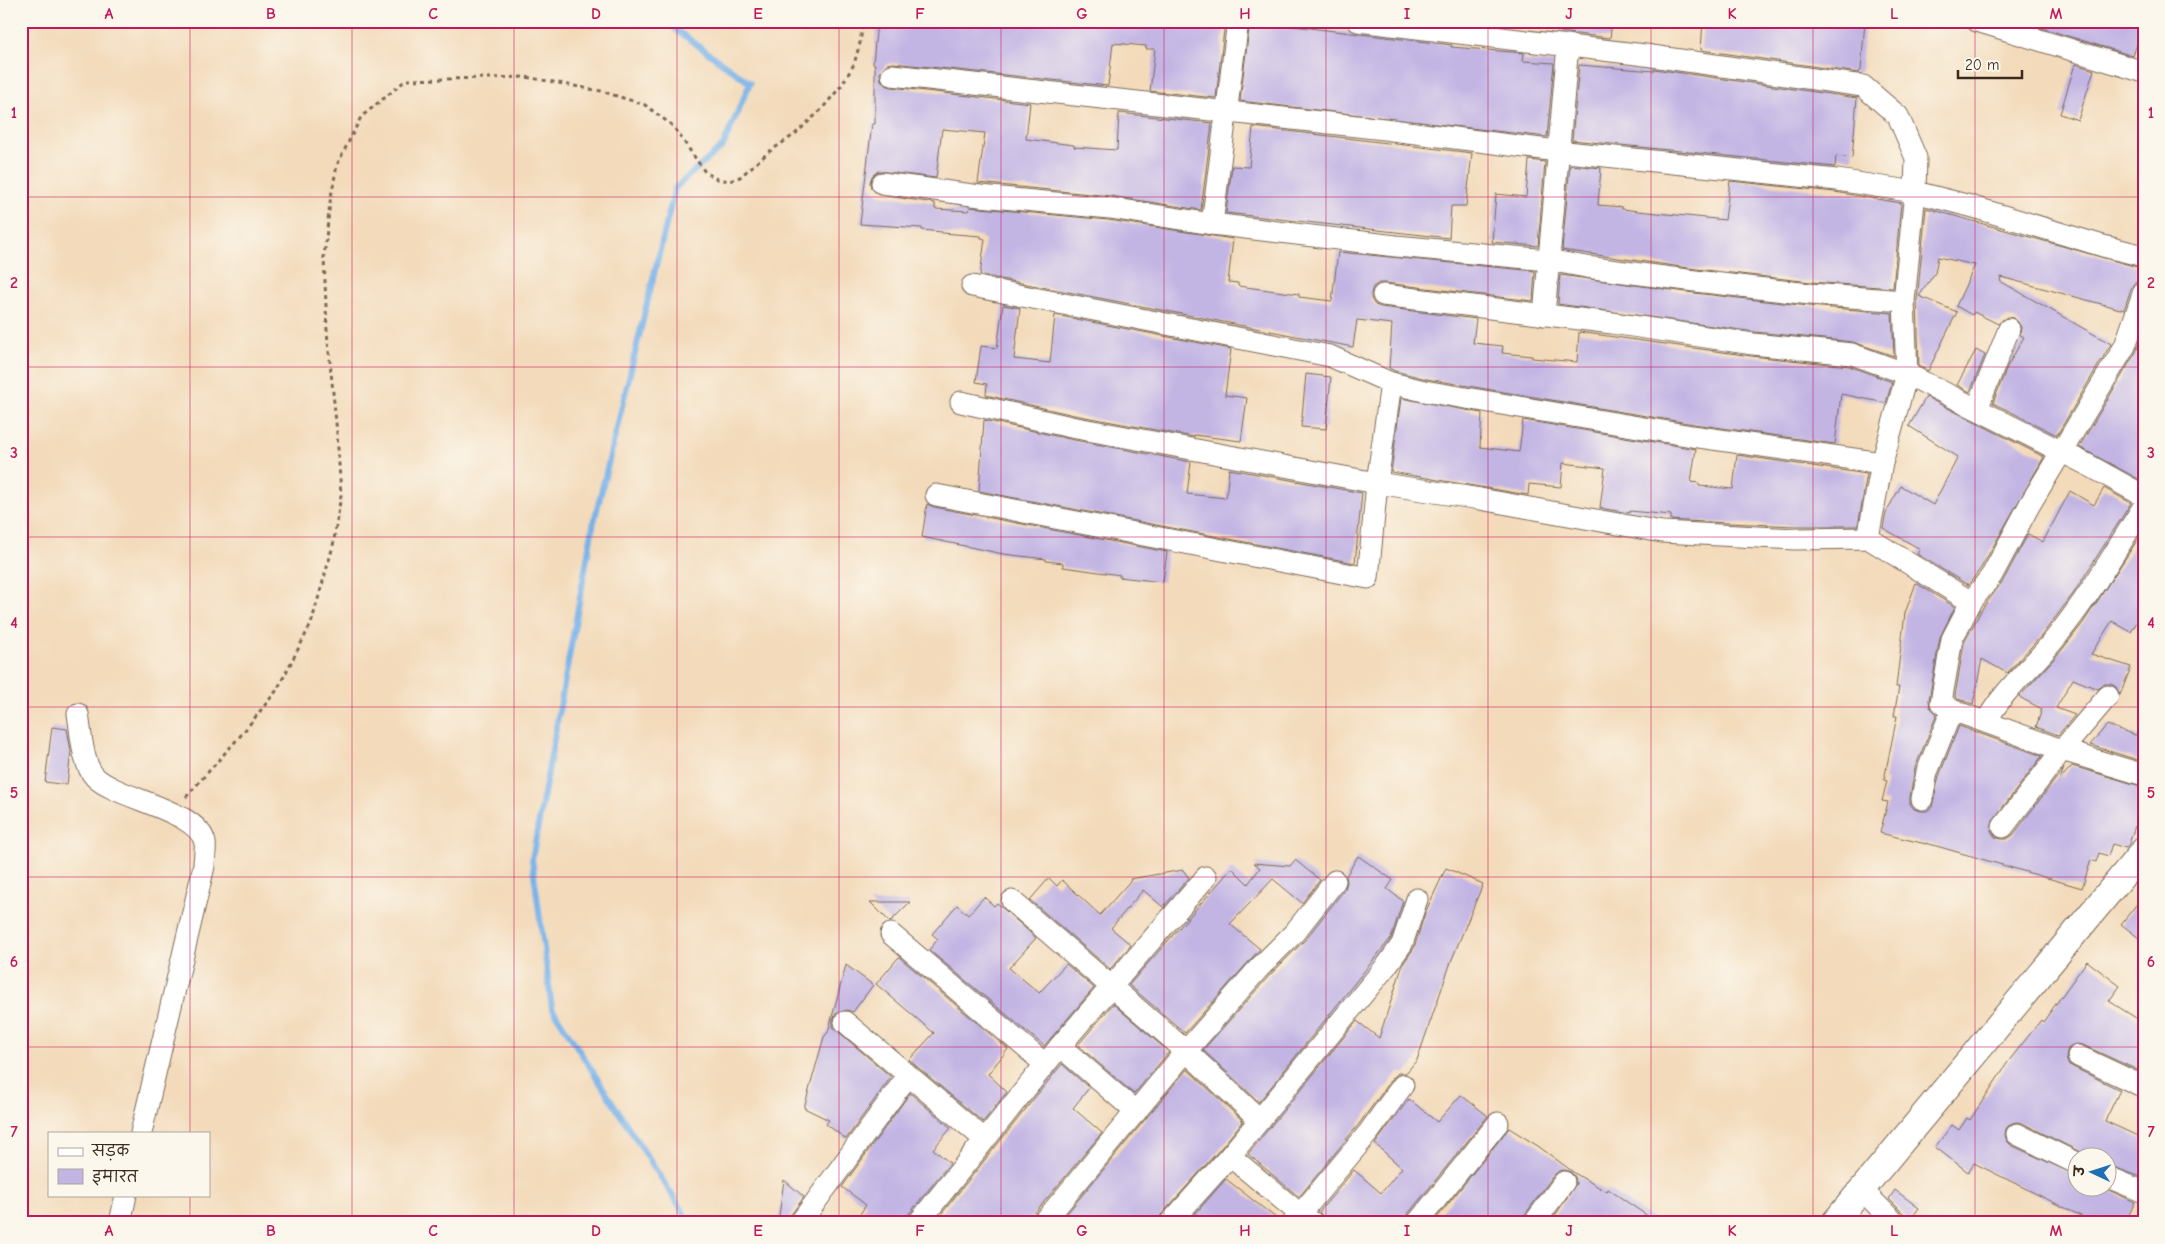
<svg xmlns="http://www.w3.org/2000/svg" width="2165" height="1244" viewBox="0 0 2165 1244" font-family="'Comic Neue','Playpen Sans Deva',sans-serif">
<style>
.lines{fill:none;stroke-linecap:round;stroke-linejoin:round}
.stream{stroke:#79b3e9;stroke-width:6}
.building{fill:#c2b5e4}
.minor-casing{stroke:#7b6855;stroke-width:23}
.tertiary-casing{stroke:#7b6855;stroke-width:28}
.path{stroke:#7b6855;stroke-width:3;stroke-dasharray:4 4;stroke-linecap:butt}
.minor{stroke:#fff;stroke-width:21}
.tertiary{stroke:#fff;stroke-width:26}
.grid{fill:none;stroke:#c2185b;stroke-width:1;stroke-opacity:0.55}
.neatline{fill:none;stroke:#c2185b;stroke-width:2}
.grid-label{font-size:16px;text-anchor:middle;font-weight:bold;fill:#c2185b}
</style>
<rect width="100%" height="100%" fill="#fbf7ec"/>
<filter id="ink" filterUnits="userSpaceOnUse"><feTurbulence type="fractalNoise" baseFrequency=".02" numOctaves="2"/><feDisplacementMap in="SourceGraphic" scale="10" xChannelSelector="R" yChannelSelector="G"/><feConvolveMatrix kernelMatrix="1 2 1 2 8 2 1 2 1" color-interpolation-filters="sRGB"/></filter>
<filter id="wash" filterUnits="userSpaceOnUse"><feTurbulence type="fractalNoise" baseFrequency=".0096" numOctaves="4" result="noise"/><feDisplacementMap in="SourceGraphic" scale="20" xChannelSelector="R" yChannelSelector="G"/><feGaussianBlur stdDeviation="1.12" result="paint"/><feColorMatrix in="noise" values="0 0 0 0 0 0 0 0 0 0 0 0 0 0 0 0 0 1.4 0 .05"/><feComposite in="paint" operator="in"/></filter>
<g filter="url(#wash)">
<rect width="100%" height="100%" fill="#f3daba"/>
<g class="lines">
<path class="stream" d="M677 21 675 29 750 83 723 146 675 188 593 526 532 859 552 1008 690 1223"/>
</g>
<g id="blocks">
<g class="building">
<path d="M877 21H1225L1216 98 1150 91 1155 49H1146V46L1113 43 1108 86 893 63 887 64 880 73 881 80 885 85 891 87 1030 103 1026 139 1074 145V147L1117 150 1119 113 1212 123 1201 210 1111 196 978 183 985 133 942 129 936 178 878 171 872 176 870 182 871 188 880 195 935 203V209L969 211 970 207 1108 220 1233 239 1228 282 1238 283V286L1299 294V297L1332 301 1338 252 1535 271 1533 301 1385 283H1379L1373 287 1371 293V299L1375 305 1381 307 1476 319 1473 343 1503 346 1502 353 1532 356V358L1577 362 1579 332 1751 356 1849 366 1892 382 1886 403 1841 394 1835 444 1694 424 1427 379 1395 371 1389 368 1392 324 1357 320 1353 347 980 275 985 239 981 238V236L942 233V232L922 230V228L860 224 872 124H875V64H873Z"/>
<path d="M1250 21 1276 23V24L1452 45 1451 47 1524 53 1523 61 1554 63 1547 137 1240 101Z"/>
<path d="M1561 21H1612L1610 38 1561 32Z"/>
<path d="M1703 21H1865L1861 70 1859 73 1701 50Z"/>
<path d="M2029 21H2144V23L2133 56 2029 24Z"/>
<path d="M2075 64 2094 70 2078 120 2060 114Z"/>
<path d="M1579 65 1654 71V69L1857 98 1852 158 1836 156 1835 167 1572 140Z"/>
<path d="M1253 127 1472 153 1466 206H1451L1449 238 1226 213 1232 166 1249 167Z"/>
<path d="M1529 160 1545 162 1538 246 1492 242 1496 194 1526 197Z"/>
<path d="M1570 165 1601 168 1598 205 1622 207V209L1638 211 1725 220 1730 181 1835 192 1901 203 1893 288 1811 282 1696 269 1562 250Z"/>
<path d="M1926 208 2144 269V279L2136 281 2132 286 2124 310 2001 277 2000 281 2111 344 2057 435 1993 403 2007 367 2024 337 2020 335 2021 327 2014 318 2007 317 1998 324 1974 312 1972 315 1956 306 1975 265 1938 257 1935 273 1919 296 1957 312 1928 371 1919 366 1917 301Z"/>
<path d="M1560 275 1694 293 1809 306 1892 313 1894 356 1853 342 1755 332 1558 304Z"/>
<path d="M1003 305 1020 308 1014 359 1050 363 1055 315 1231 349 1225 395 1247 398 1241 441 1194 435V437L1074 415 986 395 987 384 976 382 981 346 997 348Z"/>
<path d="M2144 330V482L2079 447 2136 352Z"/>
<path d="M1976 350 1985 355 1970 392 1957 385Z"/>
<path d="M1306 374 1331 377 1326 429 1301 427Z"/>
<path d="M1926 397 2044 457 1981 568 1968 585 1917 554 1920 549 1883 528 1886 512 1901 486 1933 505 1958 457 1909 426Z"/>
<path d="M1401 398 1482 413 1480 447 1519 452 1523 420 1696 449 1691 482 1699 483V486L1733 489 1737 455 1867 474 1858 526H1795L1685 521 1671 520V515L1630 511 1629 513 1600 508 1605 468 1563 463 1561 487 1529 484 1528 495 1391 472Z"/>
<path d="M984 420 1069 439 1191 462 1187 494 1226 498 1229 469 1362 493 1355 563 979 491Z"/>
<path d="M2104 488 2131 503 2073 594 2042 635 2007 673 1982 659 1973 704 1958 699 1955 696 1964 643 1982 609 2003 581 2028 534 2043 542 2070 491 2094 505Z"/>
<path d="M927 504 934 507 1167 552 1163 582 1119 577 1120 575 1063 567V563L1046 561V559L1003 554 922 537Z"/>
<path d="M2144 530V610L2131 632 2112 621 2091 654 2131 667 2120 695 2116 687 2111 684H2103L2098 689 2073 679 2056 708 2075 715 2058 735 2036 727 2042 709 2019 697 2061 651 2083 623Z"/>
<path d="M1916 583 1955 607 1940 637 1929 700 1930 707 1937 714 1915 768 1910 797V804L1914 809 1920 811H1927L1932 807 1939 776 1959 726 2042 756 1993 820 1991 831 1995 837 2001 839H2007L2013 835 2064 768 2060 779 2072 766 2144 787V799L2129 844 2126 848 2112 844 2108 856 2099 853 2096 862 2091 860 2082 888 1926 843V844L1880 833 1888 802 1882 801 1887 781 1884 780 1897 716H1894L1899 687H1896L1905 613Z"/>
<path d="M2107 725 2144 738V762L2090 745Z"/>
<path d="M52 727 67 729 71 751 67 785 45 782Z"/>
<path d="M1358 856 1393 880 1387 889 1403 901 1391 938 1259 1102 1203 1050 1268 977 1304 941 1345 889 1347 882 1346 876Z"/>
<path d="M1295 860 1320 880 1302 903 1273 879 1230 924 1260 949 1185 1033 1129 985 1232 868 1248 884 1260 868 1254 863 1290 866Z"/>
<path d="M1446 868 1483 884 1452 959 1417 1060 1406 1073H1398L1393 1078 1359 1124 1299 1197 1248 1154 1357 1021 1379 1038 1403 964 1414 948 1425 913Z"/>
<path d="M1183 870 1189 878 1163 907 1143 890 1111 928 1131 945 1110 969 1030 900 1049 878 1057 886 1062 880 1100 915 1131 880 1130 879Z"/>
<path d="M2144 895V942L2121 924Z"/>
<path d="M984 897 994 906 997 903 1036 938 1009 968 1037 991 1039 993 1066 964 1094 988 1044 1046 929 950 938 939 932 934 957 905 968 915Z"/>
<path d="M870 902H910L890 922Z"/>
<path d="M899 957 1008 1049 988 1074 1007 1092 983 1122 909 1060 934 1033 876 984Z"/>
<path d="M2087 961 2120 986 2109 1001 2144 1023V1073L2083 1045 2076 1044 2070 1046 2067 1051 2066 1058 2068 1064 2073 1067 2120 1090 2105 1121 2144 1139V1178L2108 1165V1156H2088L2022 1123 2016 1122 2010 1124 2006 1129 2005 1135 2007 1141 2011 1145 2078 1176V1186H2100L2135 1202 2125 1223H2095L1974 1163 1968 1172 1935 1147 1952 1125 1959 1130 1967 1118 1970 1120 2008 1062 2041 1020 2043 1022Z"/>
<path d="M846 965 873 985 853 1012 847 1010 836 1014 833 1019V1027L891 1077 846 1139 826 1124 829 1120 804 1108 824 1037 828 1032Z"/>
<path d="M1113 1004 1169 1052 1134 1094 1078 1045Z"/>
<path d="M1062 1064 1089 1088 1073 1108 1102 1133 1033 1215 1031 1223H934Z"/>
<path d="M1187 1069 1243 1121 1221 1148 1161 1215 1158 1223H1059Z"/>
<path d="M910 1093 951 1128 933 1149 950 1163 908 1215 906 1223H854L866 1205 842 1187Z"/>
<path d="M1461 1095 1488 1116 1407 1215 1405 1223H1371L1363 1217 1357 1223H1329L1325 1219 1319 1212 1354 1170 1381 1193 1402 1168 1375 1144 1409 1099 1437 1122Z"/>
<path d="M1509 1128 1538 1146 1576 1174 1607 1192 1608 1189 1658 1223H1550L1576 1184 1575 1177 1571 1172 1565 1170 1559 1171 1554 1175 1524 1216 1522 1223H1433Z"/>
<path d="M1226 1179 1281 1222V1223H1187Z"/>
<path d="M784 1180 804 1197 790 1216 788 1223H778Z"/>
<path d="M1895 1190 1919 1208 1908 1223 1904 1214 1889 1199Z"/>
</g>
</g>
</g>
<g filter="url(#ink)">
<use href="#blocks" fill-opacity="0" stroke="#7b6855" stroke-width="1"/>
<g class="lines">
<defs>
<g id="minor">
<path d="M1358 21 1645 55 1863 86 1898 116 1916 158 1915 192 1904 301 1907 374 1882 463 1868 538"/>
<path d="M1977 21 2144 72"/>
<path d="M892 75 1384 129 1557 151 1837 180 1915 192 1970 206 2103 246 2144 256"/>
<path d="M882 183 980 196 1110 208 1212 224 1396 246 1548 260 1586 267 1695 281 1810 294 1904 301"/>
<path d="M1212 224 1238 21"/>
<path d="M2144 291 2125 346 2030 504 1992 575 1971 602 1952 639 1941 702 1952 710 2062 750 2144 775"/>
<path d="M1383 295 1612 323 1753 344 1852 354 1907 374 2090 466 2144 496"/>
<path d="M1544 315 1568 45"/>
<path d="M1391 383 1424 391 1692 436 1882 463"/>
<path d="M961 402 1071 427 1377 483 1391 383 1330 356 972 286"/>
<path d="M1977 409 2009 329"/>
<path d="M936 495 1368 578 1377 483 1480 499 1662 532 1795 539 1868 538 1971 602"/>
<path d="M78 714C81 731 82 764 95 777 117 799 199 810 205 843 206 850 204 859 204 866L141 1133"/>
<path d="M1986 722C2006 685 2037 664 2061 631 2092 592 2117 548 2144 506"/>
<path d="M1922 799 1927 772 1952 710"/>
<path d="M2003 827 2062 750 2108 696"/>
<path d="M1012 901 1186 1051 1260 1120"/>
<path d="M891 934 1045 1064"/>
<path d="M845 1022 984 1139"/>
<path d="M1060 1046 1206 877"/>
<path d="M2078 1056 2144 1087"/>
<path d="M2017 1134 2078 1164"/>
<path d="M2108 1177 2144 1192"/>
<path d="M1862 1190 1895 1223"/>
<path d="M120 1223 126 1195"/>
<path d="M800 1223 907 1077"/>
<path d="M918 1223 1060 1046 1136 1112"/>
<path d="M1043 1223 1186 1051 1259 968 1294 933 1335 881"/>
<path d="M1170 1223 1230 1156"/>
<path d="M1293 1223 1369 1132 1403 1085"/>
<path d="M1313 1223 1300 1214 1230 1156 1387 965 1402 944 1417 899"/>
<path d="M1417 1223 1498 1123"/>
<path d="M1534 1223 1564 1182"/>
</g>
<path id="tertiary" d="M1834 1223 2144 850"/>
</defs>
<use href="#minor" class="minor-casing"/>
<use href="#tertiary" class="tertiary-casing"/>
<path class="path" d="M186 797 241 735 277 690 311 624 333 546 341 495 337 433 327 331 324 257 330 202 337 165 361 117 406 80 526 77 601 91 645 105 673 126 705 172 717 179 730 181 740 177 770 151 794 135 821 110 842 85 854 64 860 43 863 21"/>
<use href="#minor" class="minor"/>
<use href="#tertiary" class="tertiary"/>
</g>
</g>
<path class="grid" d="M190 21V1133M352 21V1223M514 21V1223M677 21V1223M839 21V1223M1001 21V1223M1164 21V1223M1326 21V1223M1488 21V1223M1651 21V1223M1813 21V1223M1975 21V1223M21 197H2144M21 367H2144M21 537H2144M21 707H2144M21 877H2144M21 1047H2144M190 1195V1223"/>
<rect width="2165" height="1244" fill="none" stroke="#fbf7ec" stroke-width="55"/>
<rect x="48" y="1132" width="162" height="65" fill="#fbf7ec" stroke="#aea59a"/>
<rect x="58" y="1148" width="25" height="8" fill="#ffffff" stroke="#aea59a"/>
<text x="92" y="1156" font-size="15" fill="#3b2a1e">सड़क</text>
<rect x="58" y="1169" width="25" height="15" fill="#c2b5e4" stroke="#aea59a"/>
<text x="92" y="1182" font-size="15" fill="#3b2a1e">इमारत</text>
<g transform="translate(2092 1172) rotate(274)"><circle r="24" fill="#fbf7ec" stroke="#aea59a"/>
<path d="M0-4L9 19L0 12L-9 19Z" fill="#1f6fb2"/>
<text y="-8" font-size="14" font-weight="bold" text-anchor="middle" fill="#3b2a1e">उ</text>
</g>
<path d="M1958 70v8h64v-8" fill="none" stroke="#3b2a1e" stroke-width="2.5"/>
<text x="1965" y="70" font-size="15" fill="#3b2a1e" stroke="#fbf7ec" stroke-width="4" paint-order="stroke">20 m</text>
<rect x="28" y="28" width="2110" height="1188" class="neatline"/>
<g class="grid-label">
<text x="109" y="19">A</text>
<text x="271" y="19">B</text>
<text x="433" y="19">C</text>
<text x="596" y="19">D</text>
<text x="758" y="19">E</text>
<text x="920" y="19">F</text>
<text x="1082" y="19">G</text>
<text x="1245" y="19">H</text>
<text x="1407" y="19">I</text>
<text x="1569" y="19">J</text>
<text x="1732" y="19">K</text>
<text x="1894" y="19">L</text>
<text x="2056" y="19">M</text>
<text x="14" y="118">1</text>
<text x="2151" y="118">1</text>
<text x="14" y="288">2</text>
<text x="2151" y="288">2</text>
<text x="14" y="458">3</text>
<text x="2151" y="458">3</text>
<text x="14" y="628">4</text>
<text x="2151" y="628">4</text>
<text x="14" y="798">5</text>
<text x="2151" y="798">5</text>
<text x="14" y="967">6</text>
<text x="2151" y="967">6</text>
<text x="14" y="1137">7</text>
<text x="2151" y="1137">7</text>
<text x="109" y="1236">A</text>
<text x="271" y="1236">B</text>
<text x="433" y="1236">C</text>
<text x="596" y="1236">D</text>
<text x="758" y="1236">E</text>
<text x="920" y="1236">F</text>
<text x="1082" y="1236">G</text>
<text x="1245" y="1236">H</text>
<text x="1407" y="1236">I</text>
<text x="1569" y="1236">J</text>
<text x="1732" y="1236">K</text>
<text x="1894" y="1236">L</text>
<text x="2056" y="1236">M</text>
</g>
</svg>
